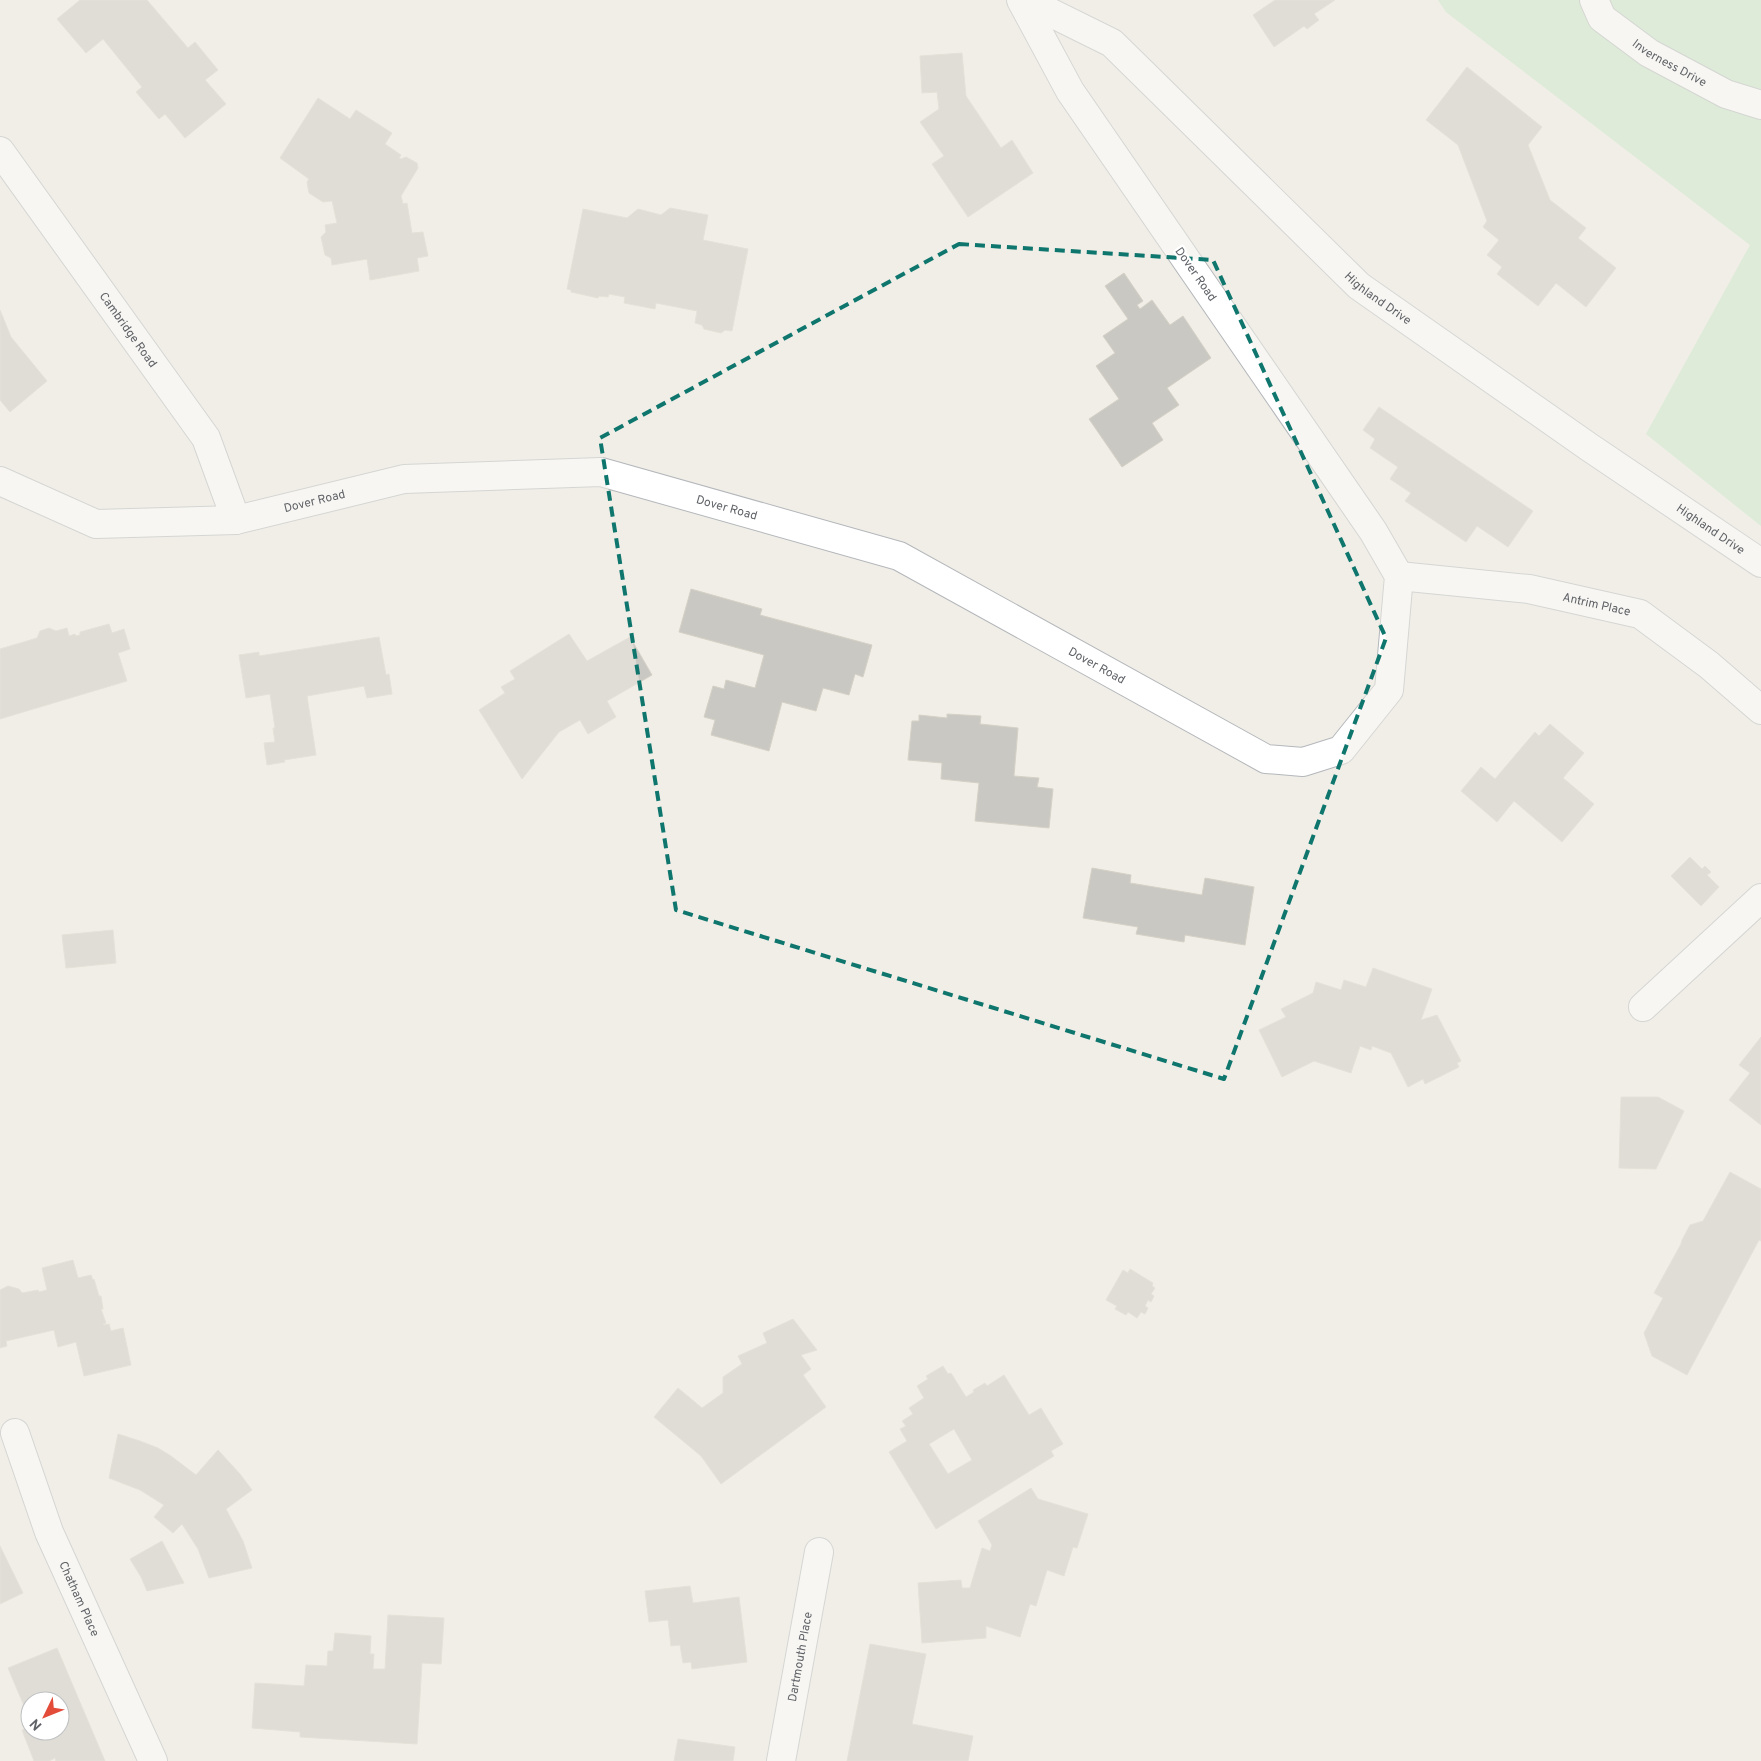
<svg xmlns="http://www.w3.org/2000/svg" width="1761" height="1761" viewBox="0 0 1761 1761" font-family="Overpass,sans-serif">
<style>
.green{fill:#c5e6c6}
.building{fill:#c9c8c2;stroke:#d5d1c6;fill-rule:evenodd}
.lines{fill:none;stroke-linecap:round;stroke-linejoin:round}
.street-casing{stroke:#b4b7bb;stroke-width:30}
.secondary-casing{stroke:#b6b9be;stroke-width:30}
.street{stroke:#fff;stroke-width:28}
.secondary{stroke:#fff;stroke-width:28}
.marked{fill:none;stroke:#0f766e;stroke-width:4;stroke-dasharray:10 6;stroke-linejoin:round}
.labels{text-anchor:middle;stroke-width:4.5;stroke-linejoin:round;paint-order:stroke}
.street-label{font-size:12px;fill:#5f6267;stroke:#fff}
</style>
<rect width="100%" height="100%" fill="#f0eee7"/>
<path class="green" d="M1438 0H1761V526L1646 434 1750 245 1446 12Z"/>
<g class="building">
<path d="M80 0H147L188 48 195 42 218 70 205 80 226 104 185 138 165 114 159 119 136 92 142 87 103 39 86 53 57 19Z"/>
<path d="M1275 0H1335L1314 14 1319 20 1307 29 1304 26 1274 47 1253 15Z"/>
<path d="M962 53 966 96 1001 148 1012 140 1033 173 968 217 932 164 944 156 920 122 939 109 937 92 922 93 920 56Z"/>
<path d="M1467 67 1542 127 1528 145 1550 200 1586 228 1578 238 1616 268 1586 307 1556 283 1538 306 1497 274 1502 267 1487 255 1499 240 1483 227 1487 221 1458 145 1426 120Z"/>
<path d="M318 98 350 119 356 110 392 133 385 144 401 155 399 158 401 159 406 157 417 163 418 168 401 196 403 204 407 203 412 233 423 232 428 256 417 258 419 271 370 280 367 259 332 265 331 258 325 255 321 237 326 232 325 225 337 223 332 201 323 202 309 193 307 182 309 179 280 158Z"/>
<path d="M670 208 708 215 703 240 748 249 732 331 725 330 721 333 704 329 702 325 695 323 697 311 656 303 655 309 624 303 625 297 609 294 608 297 599 296 598 298 571 292V290L567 289 583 209 627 218 638 209 661 215Z"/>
<path d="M1124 273 1143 301 1137 305 1140 309 1152 300 1170 325 1183 316 1211 358 1167 388 1179 405 1152 423 1163 440 1122 467 1089 419 1119 399 1096 366 1115 353 1103 336 1128 319 1105 286Z"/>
<path d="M0 310 11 337 47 381 10 412 0 400Z"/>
<path d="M1379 407 1533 511 1508 547 1477 526 1466 542 1405 501 1411 493 1390 479 1398 467 1370 448 1375 439 1363 430Z"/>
<path d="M691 589 762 609 760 615 872 645 863 677 855 674 849 695 823 688 816 711 782 702 769 751 711 735 715 720 704 717 713 686 724 689 726 680 755 688 764 655 679 632Z"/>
<path d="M109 624 112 633 124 629 130 649 118 653 127 681 0 719V649L37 638 40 631 49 628 56 631 67 628 69 636 75 634 76 636 80 635V632Z"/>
<path d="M569 634 587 661 630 637 652 675 607 701 616 717 588 734 580 720 559 732 522 779 479 710 505 693 501 687 515 679 510 671Z"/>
<path d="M379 637 386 675 389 674 392 694 367 698 364 686 307 696 316 755 284 760 285 762 267 765 264 743 275 742 273 728H275L270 694 246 698 239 655 259 652V656Z"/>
<path d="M947 714 981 716 980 724 1018 728 1014 776 1039 778 1037 787 1053 789 1049 828 975 821 979 783 941 779 942 763 908 760 912 721H919V715L947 718Z"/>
<path d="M1550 724 1584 753 1563 778 1594 804 1562 842 1514 801 1497 822 1461 791 1481 767 1495 779 1535 732 1539 736Z"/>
<path d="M1690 857 1702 869 1705 866 1711 872 1707 875 1719 887 1701 906 1671 876Z"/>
<path d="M1092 868 1131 875 1130 883 1202 895 1205 878 1254 887 1245 945 1185 935 1184 942 1136 934 1138 927 1083 918Z"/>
<path d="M113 930 116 963 66 968 62 935Z"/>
<path d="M1373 968 1432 989 1421 1020 1437 1015 1461 1061 1457 1063 1459 1067 1425 1084 1423 1079 1408 1087 1391 1053 1372 1046 1371 1050 1360 1046 1351 1073 1314 1061 1282 1077 1259 1030 1286 1017 1281 1009 1313 993 1316 982 1341 990 1344 980 1366 987Z"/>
<path d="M1761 1037V1125L1729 1100 1750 1073 1739 1065Z"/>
<path d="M1621 1097H1658L1684 1111 1656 1169 1619 1168Z"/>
<path d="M1730 1172 1761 1189V1241L1759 1240 1687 1375 1652 1356 1644 1333 1663 1298 1654 1293 1681 1244 1682 1240 1690 1225 1703 1221Z"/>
<path d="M73 1260 78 1278 91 1275 93 1280 94 1279 99 1296H101L103 1309H101L106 1323 103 1324 104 1325 109 1324 111 1331 123 1328 131 1365 84 1376 76 1342 58 1347 54 1330 6 1341 7 1346 0 1348V1290L8 1286 19 1289 22 1293 38 1290 39 1292 47 1290 42 1268Z"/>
<path d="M1130 1269 1153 1283 1152 1286 1155 1288 1151 1294 1154 1296 1151 1302 1148 1300 1145 1306 1148 1308 1145 1314 1141 1312 1137 1318 1128 1312 1126 1315 1115 1309 1117 1306 1106 1300 1123 1270 1128 1273Z"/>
<path d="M793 1319 817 1350 801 1355 811 1369 803 1375 826 1407 721 1484 701 1456 654 1417 678 1388 702 1408 723 1393V1377L742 1364 738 1356 767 1343 763 1333Z"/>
<path d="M943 1366 948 1374 951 1373 966 1397 974 1392 973 1390 985 1383 987 1386 1004 1375 1029 1415 1041 1408 1063 1444 1051 1451 1054 1456 936 1529 889 1452 907 1441 900 1429 906 1426 902 1421 913 1414 909 1408 924 1398 917 1386 928 1379 926 1376ZM954 1429 972 1460 948 1474 929 1444Z"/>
<path d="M118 1434 140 1441 158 1448 171 1456 196 1475 218 1450 240 1474 252 1490 226 1509 243 1541 252 1568 209 1578 198 1549 182 1524 173 1533 154 1517 164 1505 140 1490 109 1478Z"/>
<path d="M1031 1488 1038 1499 1088 1514 1077 1548 1073 1547 1064 1576 1047 1570 1036 1606 1030 1604 1020 1637 986 1626V1638L922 1643 918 1583 961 1580 962 1588H970L982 1548 990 1551 992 1545 978 1521Z"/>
<path d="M162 1541 184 1583 147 1591 141 1577 130 1559Z"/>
<path d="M0 1546 23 1593 0 1604Z"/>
<path d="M690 1586 693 1603 739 1597 747 1662 692 1669 691 1662 683 1663 680 1645 671 1646 668 1620 649 1622 645 1591Z"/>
<path d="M388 1615 444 1618 441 1664 422 1663 417 1744 300 1737V1732L252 1728 255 1683 304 1686 306 1665 327 1666 328 1651H333L335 1633 371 1636 370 1654H374L373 1669H385Z"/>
<path d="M870 1644 926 1654 912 1724 973 1736 968 1761H847Z"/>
<path d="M57 1648 105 1761H56L55 1758 49 1761H34L22 1730 27 1729 25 1726 30 1724V1731H60V1701H30V1720L8 1668Z"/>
<path d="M678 1739 735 1747 733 1761H674Z"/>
</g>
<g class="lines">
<defs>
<g id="street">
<path id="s1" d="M1594 0 1602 18 1649 53 1726 94 1761 105"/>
<path id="s2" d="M0 151 206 438 236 520"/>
<path id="s3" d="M0 481 96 524 236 520 404 479 601 472 899 556 1266 759 1303 762 1341 750 1389 690 1399 576 1373 531 1070 91 1021 0"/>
<path id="s4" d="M1399 576 1529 589 1640 614 1709 665 1761 710"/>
<path d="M1643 1007 1761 898"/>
<path id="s5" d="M15 1433 49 1532 153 1761"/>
<path id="s6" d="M781 1761 819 1552"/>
</g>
<g id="secondary">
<path id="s7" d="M1025 0 1112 43 1359 286 1589 447 1761 563"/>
</g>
</defs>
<use href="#street" class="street-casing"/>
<use href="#secondary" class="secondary-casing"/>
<use href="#street" class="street"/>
<use href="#secondary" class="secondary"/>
</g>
<path d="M0 0H1761V1761H0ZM959 244 1213 260 1386 638 1224 1079 676 910 600 438Z" fill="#f0eee7" fill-opacity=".55" fill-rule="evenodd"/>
<path class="marked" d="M959 244 1213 260 1386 638 1224 1079 676 910 600 438Z"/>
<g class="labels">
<g class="street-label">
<text dy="4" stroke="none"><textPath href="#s1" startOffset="101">Inverness Drive</textPath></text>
<text transform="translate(1196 274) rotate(55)" y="4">Dover Road</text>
<text dy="4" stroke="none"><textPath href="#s7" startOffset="466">Highland Drive</textPath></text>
<text dy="4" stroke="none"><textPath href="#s2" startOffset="220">Cambridge Road</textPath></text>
<text dy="4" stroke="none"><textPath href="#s3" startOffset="326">Dover Road</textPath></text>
<text dy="4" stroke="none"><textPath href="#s3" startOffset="746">Dover Road</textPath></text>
<text dy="4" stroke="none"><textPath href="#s7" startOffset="871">Highland Drive</textPath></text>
<text dy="4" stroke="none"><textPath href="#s4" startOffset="200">Antrim Place</textPath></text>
<text dy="4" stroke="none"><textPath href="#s3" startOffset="1151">Dover Road</textPath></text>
<text dy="4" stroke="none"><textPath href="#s5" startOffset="178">Chatham Place</textPath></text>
<text dy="4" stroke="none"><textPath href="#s6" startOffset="106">Dartmouth Place</textPath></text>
</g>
</g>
<g transform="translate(45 1716) rotate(227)"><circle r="24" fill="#ffffff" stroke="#bfc0c2"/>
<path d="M0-4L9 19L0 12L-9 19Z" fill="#e44c3a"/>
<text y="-8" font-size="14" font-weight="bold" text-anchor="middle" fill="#5f6267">N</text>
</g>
</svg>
